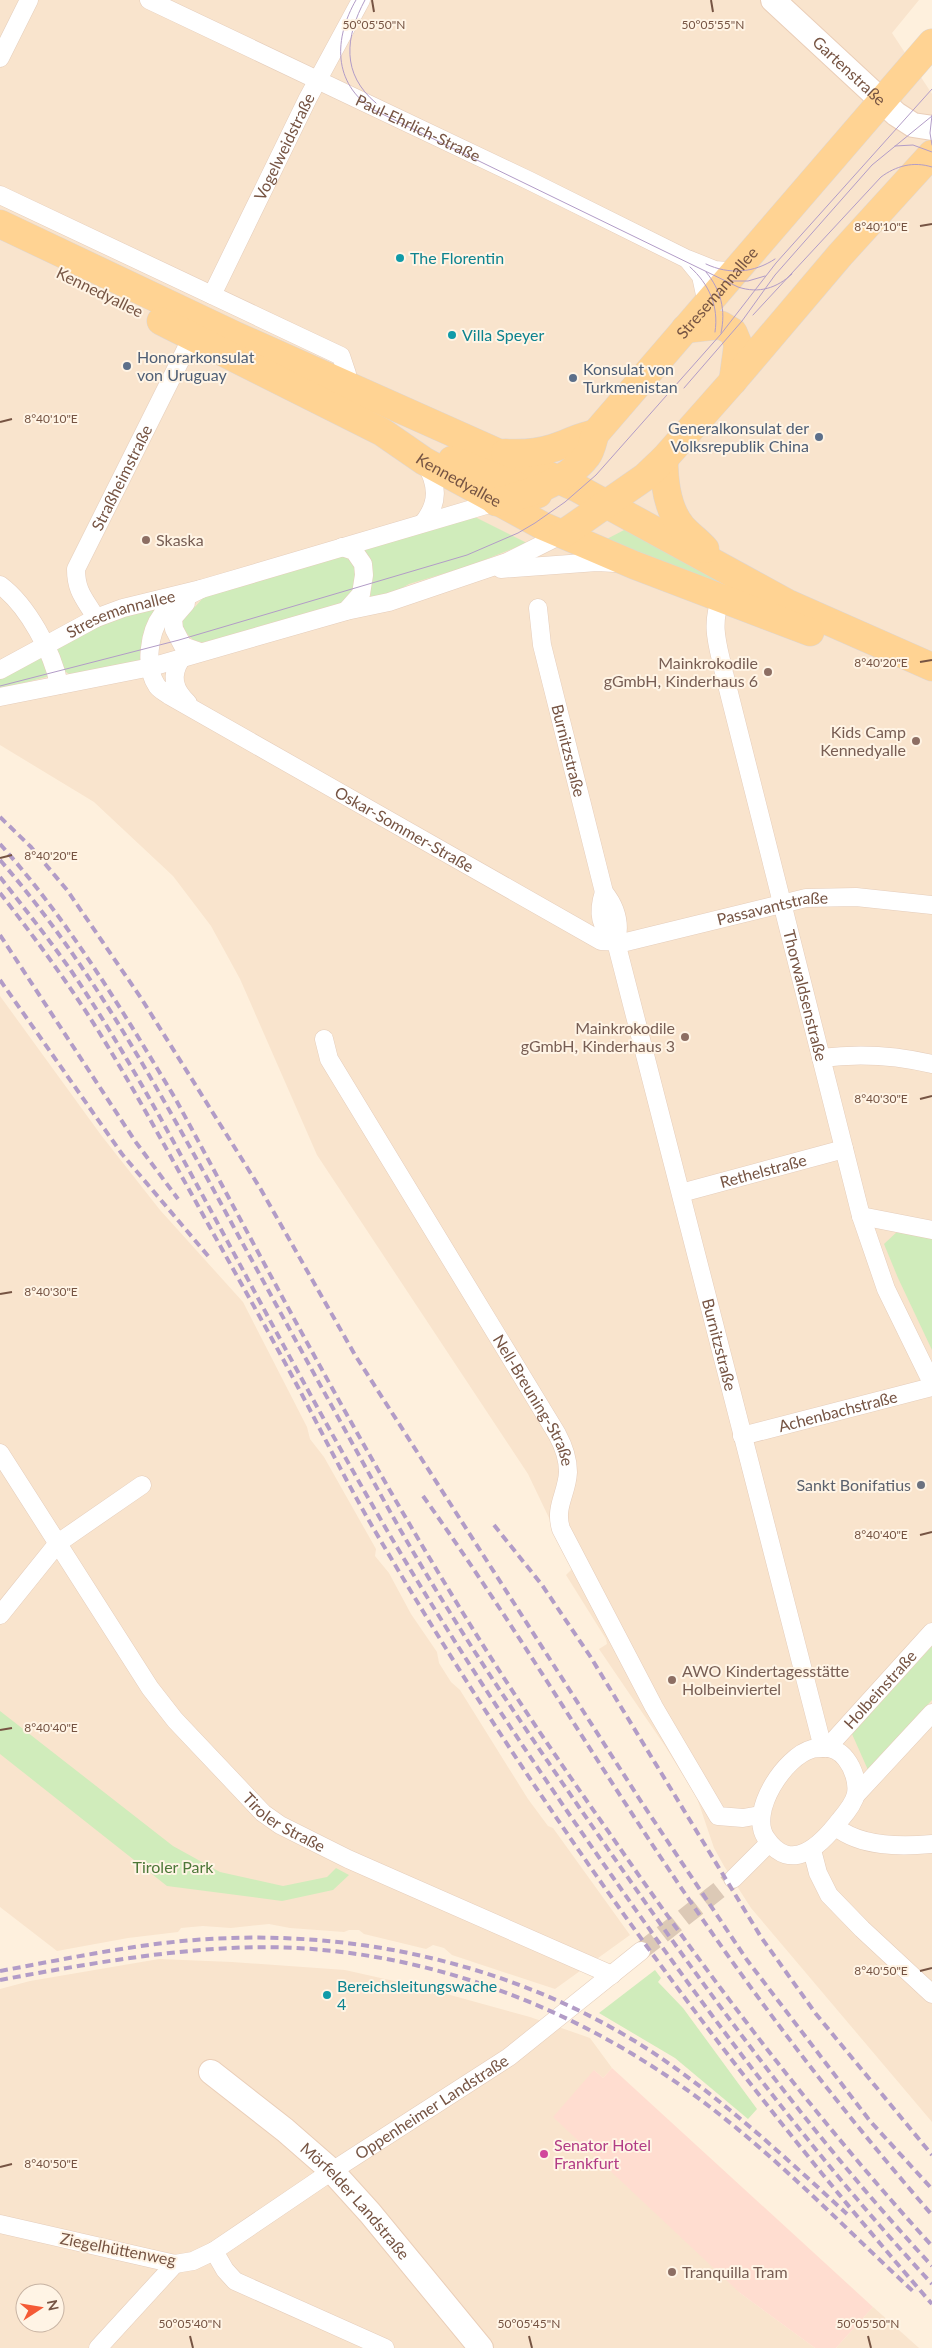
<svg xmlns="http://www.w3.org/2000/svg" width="932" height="2348" viewBox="0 0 932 2348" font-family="Lato,sans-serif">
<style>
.residential{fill:#f9e4cd;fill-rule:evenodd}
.commercial{fill:#ffddd0}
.green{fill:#d0ecbb}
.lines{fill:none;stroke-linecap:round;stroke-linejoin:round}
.minor-tunnel{stroke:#dcc9b6;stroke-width:18;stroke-dasharray:18 9;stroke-linecap:butt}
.minor-casing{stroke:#e5cdbb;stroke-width:19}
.secondary-casing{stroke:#eaceb8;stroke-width:26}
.primary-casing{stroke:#ded6d2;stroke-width:29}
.minor{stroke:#fff;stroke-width:18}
.secondary{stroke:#fff;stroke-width:24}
.primary{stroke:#ffd393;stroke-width:28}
.tram{stroke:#b29cc7;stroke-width:1}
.rail{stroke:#b29cc7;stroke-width:4;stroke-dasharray:8 5;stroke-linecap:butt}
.ticks{fill:none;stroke:#765443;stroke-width:2}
.culture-dot{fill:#0f9aa8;stroke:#fff4e5;stroke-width:2}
.service-dot{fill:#5c6f8a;stroke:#fff4e5;stroke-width:2}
.education-dot{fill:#8d6e63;stroke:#fff4e5;stroke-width:2}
.worship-dot{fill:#6b7280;stroke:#fff4e5;stroke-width:2}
.hotel-dot{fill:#d1479c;stroke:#fff4e5;stroke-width:2}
.labels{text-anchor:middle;stroke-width:4;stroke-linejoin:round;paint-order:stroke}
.street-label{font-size:16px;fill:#765443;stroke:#fff4e5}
.culture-label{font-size:16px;fill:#0d838f;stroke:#fff4e5;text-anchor:start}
.service-label{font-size:16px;fill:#4e5e75;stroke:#fff4e5;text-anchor:start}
.education-label{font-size:16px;fill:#785e54;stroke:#fff4e5;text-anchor:start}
.worship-label{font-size:16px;fill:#5b616d;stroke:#fff4e5;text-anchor:end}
.park-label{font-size:16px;fill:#4c7738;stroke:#fff4e5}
.hotel-label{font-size:16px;fill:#b23c85;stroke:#fff4e5;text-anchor:start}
.ticks-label{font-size:12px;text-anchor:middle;fill:#765443;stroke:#fff4e5;stroke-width:4;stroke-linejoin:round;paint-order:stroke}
</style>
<rect width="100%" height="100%" fill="#fef0dd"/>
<g class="residential">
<path d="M0 0H919L892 33 932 94V2122L751 1908 724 1866 714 1848 697 1798 665 1746 599 1649 607 1644 606 1639 566 1575 573 1568 528 1474 317 1155 240 979 211 926 173 876 94 802 0 745Z"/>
<path d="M0 996 101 1135 160 1210 243 1302 307 1427 310 1439 324 1457 376 1549 375 1556 389 1573 411 1614 437 1652 439 1663 451 1682 460 1690 528 1799 548 1826 553 1828 630 1935 555 1989 452 1955 444 1948 433 1945 426 1949 364 1934 359 1930H349L344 1932 290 1928 269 1924 231 1928 203 1926 181 1928 178 1932 128 1938 57 1951 0 1907Z"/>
<path d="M159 1959 232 1962 345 1970 425 1988 530 2017 590 2038 612 2068 603 2078 594 2070 740 2293 815 2348H0V1989L30 1981ZM25 2293H55V2323H25Z"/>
<path d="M873 2307 919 2348H836Z"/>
</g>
<path class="commercial" d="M612 2068 873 2307 836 2348H815L740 2293 553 2117 594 2070 603 2078Z"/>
<g class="green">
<path d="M467 513 527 543 469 566 409 584 388 596 370 602 371 579 361 551Z"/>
<path d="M628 528 741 592 601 542Z"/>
<path d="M342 555 355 563 358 590 342 603 204 643 193 640 181 627V619L185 611 195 607 208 592Z"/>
<path d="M177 597 147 659 71 675C57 668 55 658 56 643L96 623Z"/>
<path d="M40 655 50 676 0 689V674Z"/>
<path d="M899 1230 932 1237V1350L898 1278 884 1244Z"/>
<path d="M932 1646V1700L868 1770 852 1734Z"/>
<path d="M0 1711 173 1846 220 1872 283 1886 327 1877 336 1868 349 1875 333 1890 282 1901 167 1886 0 1754Z"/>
<path d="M655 1970 661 1978 658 1982 683 2008 757 2109 748 2119 675 2058 599 2013Z"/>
</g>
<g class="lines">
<path class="minor-tunnel" d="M641 1951 733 1879"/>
<defs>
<g id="minor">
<path id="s1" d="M149 0 530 181 685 258 715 270 736 272"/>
<path d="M0 58 29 0"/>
<path d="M0 195 341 356 347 374V385"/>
<path d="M688 260 701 276 707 304"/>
<path id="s2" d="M212 295 308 98 361 0"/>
<path d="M423 523C439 503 438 485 425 462"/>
<path d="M342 547 354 551 363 564 364 575 361 594 346 611"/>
<path d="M501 569 597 562 615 563"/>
<path d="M0 585C27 605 53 652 59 685"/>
<path id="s3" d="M201 589C188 596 171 603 162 615 149 632 144 667 157 686 160 690 166 693 170 696L601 941 626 942 806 898 856 897 932 905"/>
<path id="s4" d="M721 598C710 626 718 645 724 673L861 1216 886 1289 932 1383"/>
<path d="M186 603 173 618 174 629 183 646 200 652"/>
<path id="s5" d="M538 608 542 645 604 892C616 907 621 923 616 942L823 1748"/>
<path id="s6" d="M96 618C85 599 76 592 76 569L192 337"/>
<path d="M181 659C170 676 174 690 188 703"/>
<path id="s7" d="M0 670 96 618 123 608 201 589 496 502"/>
<path d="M0 697 151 667 346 611 389 602 507 562 563 534"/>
<path d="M604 892C597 913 600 927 616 942"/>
<path id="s8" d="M324 1039 329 1059 557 1434C563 1445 568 1459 568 1472 567 1494 554 1507 561 1529L654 1707 718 1816 743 1818 760 1815"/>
<path d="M821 1058C859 1053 895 1055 932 1064"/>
<path id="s9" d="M681 1193 844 1149"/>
<path d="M861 1216 932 1230"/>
<path id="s10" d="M742 1436 932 1387"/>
<path id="s11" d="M0 1453 150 1688 175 1720 263 1813 280 1825 348 1859 612 1975"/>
<path d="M0 1615 58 1543 142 1485"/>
<path d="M823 1748C832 1747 841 1752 846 1759 853 1768 858 1782 856 1794 854 1803 846 1813 840 1820 821 1845 791 1875 766 1838 748 1812 785 1756 812 1749 815 1748 820 1748 823 1748Z"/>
<path id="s12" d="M827 1748 932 1632"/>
<path d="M856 1795 932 1713"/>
<path d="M836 1827C861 1847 900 1847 932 1844"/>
<path d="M812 1850 818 1873 829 1895 862 1929 932 1994"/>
<path d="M733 1879 769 1843"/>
<path id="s13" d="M0 2224 175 2264 193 2261 214 2251 329 2173 509 2057 641 1951"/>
<path d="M214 2251 225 2270 235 2281 385 2348"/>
<path d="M98 2348 175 2264"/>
</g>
<g id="secondary">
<path id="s14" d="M773 0 896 114 913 125 932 128"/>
<path id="s15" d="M211 2072 285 2130 332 2171 370 2213 481 2348"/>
</g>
<g id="primary">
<path d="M0 224 234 335 577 488 787 603 932 667"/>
<path id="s16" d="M161 321 382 432 424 461 543 526 634 565 810 632"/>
<path d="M685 329 721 325 733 332 738 344 733 381"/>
<path d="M505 453C522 454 537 453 553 448 568 444 579 436 595 434"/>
<path d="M664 459C664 481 667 509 682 527 689 535 698 541 705 549"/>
<path d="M452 460 538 494"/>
<path id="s17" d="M496 502C527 494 566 483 587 456 591 451 593 441 595 434L932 43"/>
<path d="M563 534 645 477 664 459 733 381 840 255 932 154"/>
</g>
</defs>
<use href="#minor" class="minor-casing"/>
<use href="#secondary" class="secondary-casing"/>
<use href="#primary" class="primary-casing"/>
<use href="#minor" class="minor"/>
<use href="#secondary" class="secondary"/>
<use href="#primary" class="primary"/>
<g class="tram">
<path d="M356 0C334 38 332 83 374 110L738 287C759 294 777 288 792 274"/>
<path d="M365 0C345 37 341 74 376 103"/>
<path d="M932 115 930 133 932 145"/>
<path d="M895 146 913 145 932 152"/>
<path d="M706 264C729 275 754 273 775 259"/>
<path d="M690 267C709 284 719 306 715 332"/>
<path d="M706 272C721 290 726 310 721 333"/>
<path d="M731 281H748L765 276"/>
<path d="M753 315 881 177C896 166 913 161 932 167"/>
<path d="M684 388 742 321 775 275 872 165 932 116"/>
<path d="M0 686 179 640 467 555 518 533 535 523 565 502 596 475 721 334 776 263 932 89"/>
</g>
<g class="rail">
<path d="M0 817 31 847 67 890 141 998 260 1188 355 1355 642 1803 747 1960 870 2121 932 2189"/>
<path d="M0 844C69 921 122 1010 175 1098 266 1266 355 1437 455 1600 503 1679 555 1756 608 1831 708 1976 813 2115 932 2246"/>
<path d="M0 860C86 959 149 1073 212 1187 270 1294 329 1401 388 1508 451 1621 525 1729 599 1836 702 1985 809 2133 932 2266"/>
<path d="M0 877C24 908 49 939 72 972 126 1052 171 1137 217 1222 271 1322 324 1422 381 1520 452 1642 531 1760 612 1876 711 2018 815 2157 932 2284"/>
<path d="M0 893C35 938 69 984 99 1032 133 1087 164 1145 196 1202 227 1259 260 1316 291 1374 319 1426 345 1480 375 1531 536 1806 723 2064 932 2304"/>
<path d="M0 935 135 1141 178 1199"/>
<path d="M0 980 122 1154 209 1257"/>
<path d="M423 1496C515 1625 595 1761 684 1892 760 2005 843 2112 932 2215"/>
<path d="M494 1525 542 1585 590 1656 761 1937 816 2014 932 2155"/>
<path d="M0 1971C76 1957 154 1940 231 1938 381 1933 536 1973 661 2058 728 2104 787 2159 847 2214"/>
<path d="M0 1980C76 1966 153 1952 230 1948 403 1939 574 2002 710 2107 783 2163 848 2231 916 2294"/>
</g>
</g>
<path class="ticks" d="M372 0 374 12M711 0 713 12M920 226 932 224M0 422 12 419M920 662 932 660M0 858 12 855M920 1099 932 1096M0 1294 12 1292M920 1535 932 1532M0 1730 12 1728M920 1971 932 1968M0 2167 12 2164M190 2336 193 2348M529 2336 532 2348M868 2336 871 2348"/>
<g class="culture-dot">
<circle cx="400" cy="258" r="5"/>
<circle cx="452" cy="335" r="5"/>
<circle cx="327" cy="1995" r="5"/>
</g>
<g class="service-dot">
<circle cx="127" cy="366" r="5"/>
<circle cx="573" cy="378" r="5"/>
<circle cx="819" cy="437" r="5"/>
</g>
<g class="education-dot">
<circle cx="146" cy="540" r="5"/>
<circle cx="768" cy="672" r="5"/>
<circle cx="916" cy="741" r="5"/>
<circle cx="685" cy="1037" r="5"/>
<circle cx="672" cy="1680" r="5"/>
<circle cx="672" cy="2272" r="5"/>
</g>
<circle class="worship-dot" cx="921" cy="1485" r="5"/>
<circle class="hotel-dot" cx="544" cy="2154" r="5"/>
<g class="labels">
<g class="street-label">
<text dy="6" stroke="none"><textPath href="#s14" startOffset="104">Gartenstraße</textPath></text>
<text dy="6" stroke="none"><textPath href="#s1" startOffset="298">Paul-Ehrlich-Straße</textPath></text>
<text dy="6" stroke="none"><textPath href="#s2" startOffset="165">Vogelweidstraße</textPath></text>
<text transform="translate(100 292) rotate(26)" y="6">Kennedyallee</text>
<text dy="6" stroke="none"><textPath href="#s17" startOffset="314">Stresemannallee</textPath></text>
<text dy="6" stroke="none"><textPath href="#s6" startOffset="156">Straßheimstraße</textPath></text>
<text dy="6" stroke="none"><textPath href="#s16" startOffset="338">Kennedyallee</textPath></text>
<text dy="6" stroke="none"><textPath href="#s7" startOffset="134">Stresemannallee</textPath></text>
<text dy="6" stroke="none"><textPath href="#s5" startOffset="146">Burnitzstraße</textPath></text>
<text dy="6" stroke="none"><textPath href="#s3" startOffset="408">Oskar-Sommer-Straße</textPath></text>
<text dy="6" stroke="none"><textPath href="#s3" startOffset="810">Passavantstraße</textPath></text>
<text dy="6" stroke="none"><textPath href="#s4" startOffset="409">Thorwaldsenstraße</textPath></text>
<text dy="6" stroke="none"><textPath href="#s9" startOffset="85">Rethelstraße</textPath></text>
<text dy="6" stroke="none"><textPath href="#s5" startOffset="761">Burnitzstraße</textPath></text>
<text dy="6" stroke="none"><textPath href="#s8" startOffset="419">Nell-Breuning-Straße</textPath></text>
<text dy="6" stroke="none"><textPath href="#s10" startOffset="99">Achenbachstraße</textPath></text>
<text dy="6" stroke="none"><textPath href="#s12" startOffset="79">Holbeinstraße</textPath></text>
<text dy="6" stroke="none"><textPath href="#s11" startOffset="470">Tiroler Straße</textPath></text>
<text dy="6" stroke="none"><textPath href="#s13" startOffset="482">Oppenheimer Landstraße</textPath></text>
<text dy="6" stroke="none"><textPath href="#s15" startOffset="194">Mörfelder Landstraße</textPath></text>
<text transform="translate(118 2249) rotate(11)" y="6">Ziegelhüttenweg</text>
</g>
<g class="culture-label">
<text x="410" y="264">The Florentin</text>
<text x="462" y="341">Villa Speyer</text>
<text x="337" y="1992">Bereichsleitungswache<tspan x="337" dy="18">4</tspan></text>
</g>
<g class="service-label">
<text x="137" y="363">Honorarkonsulat<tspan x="137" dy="18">von Uruguay</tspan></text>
<text x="583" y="375">Konsulat von<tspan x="583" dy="18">Turkmenistan</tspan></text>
<text x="809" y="434" text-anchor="end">Generalkonsulat der<tspan x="809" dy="18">Volksrepublik China</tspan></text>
</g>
<g class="education-label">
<text x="156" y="546">Skaska</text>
<text x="758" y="669" text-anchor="end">Mainkrokodile<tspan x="758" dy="18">gGmbH, Kinderhaus 6</tspan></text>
<text x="906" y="738" text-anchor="end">Kids Camp<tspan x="906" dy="18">Kennedyalle</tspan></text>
<text x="675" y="1034" text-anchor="end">Mainkrokodile<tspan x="675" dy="18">gGmbH, Kinderhaus 3</tspan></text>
<text x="682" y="1677">AWO Kindertagesstätte<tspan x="682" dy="18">Holbeinviertel</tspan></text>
<text x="682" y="2278">Tranquilla Tram</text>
</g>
<g class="worship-label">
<text x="911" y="1491">Sankt Bonifatius</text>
</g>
<g class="park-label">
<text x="173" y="1873">Tiroler Park</text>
</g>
<g class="hotel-label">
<text x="554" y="2151">Senator Hotel<tspan x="554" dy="18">Frankfurt</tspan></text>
</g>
</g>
<g class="ticks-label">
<text x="374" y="29">50°05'50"N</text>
<text x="713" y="29">50°05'55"N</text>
<text x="881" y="231">8°40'10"E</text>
<text x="51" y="423">8°40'10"E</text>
<text x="881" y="667">8°40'20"E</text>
<text x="51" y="860">8°40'20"E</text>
<text x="881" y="1103">8°40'30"E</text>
<text x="51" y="1296">8°40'30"E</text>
<text x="881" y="1539">8°40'40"E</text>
<text x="51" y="1732">8°40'40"E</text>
<text x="881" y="1975">8°40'50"E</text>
<text x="51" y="2168">8°40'50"E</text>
<text x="190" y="2328">50°05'40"N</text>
<text x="529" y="2328">50°05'45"N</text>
<text x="868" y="2328">50°05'50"N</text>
</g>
<g transform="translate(40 2308) rotate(78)"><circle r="24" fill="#fff4e5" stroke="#c8b4a4"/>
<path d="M0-4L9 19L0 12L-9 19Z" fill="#f55a35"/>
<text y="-8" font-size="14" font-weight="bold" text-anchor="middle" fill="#765443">N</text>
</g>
</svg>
